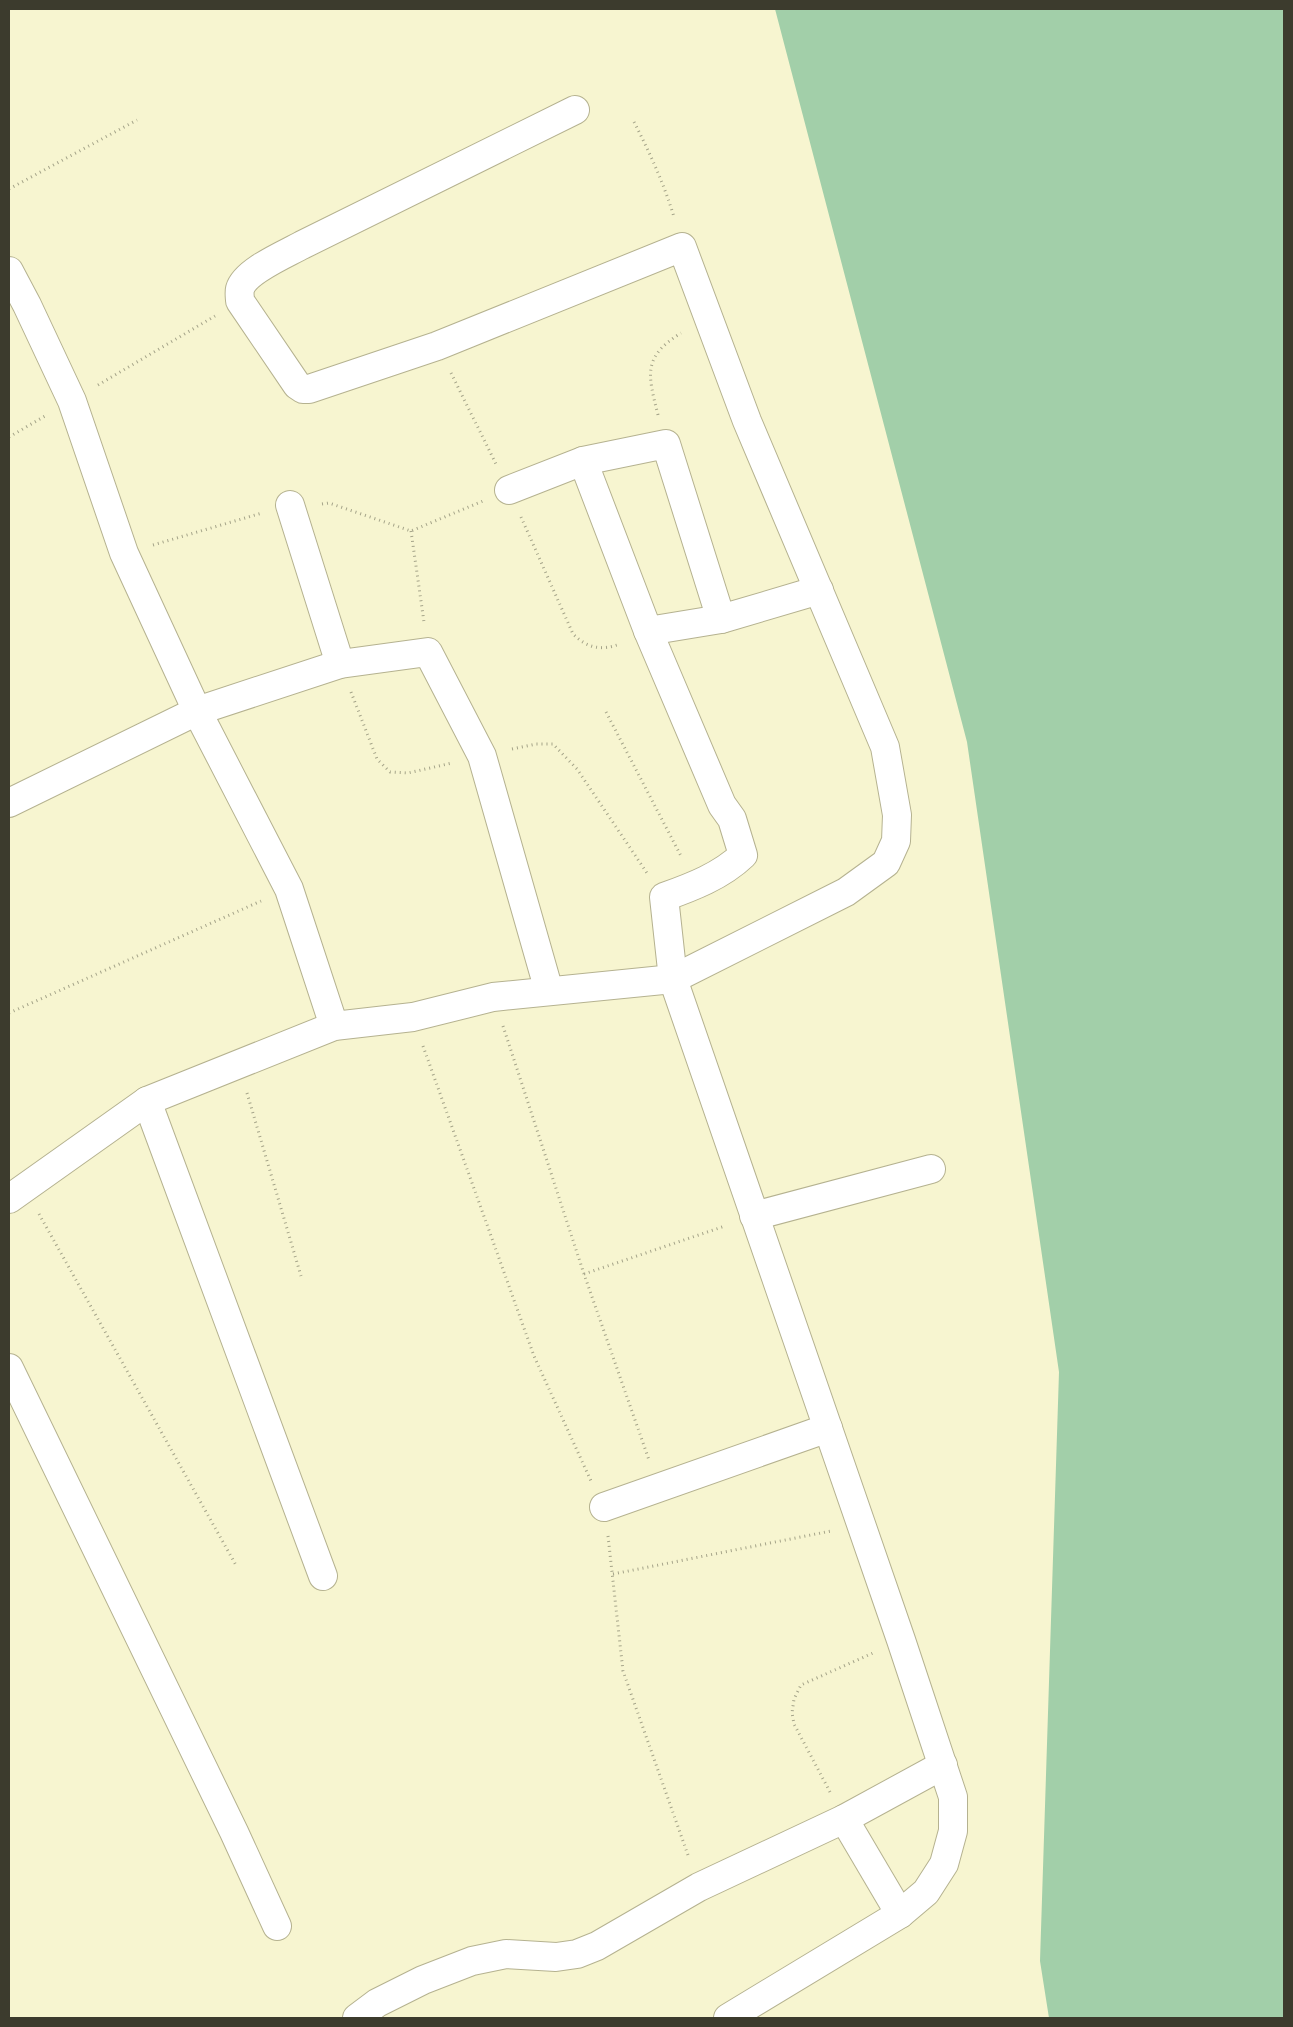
<svg xmlns="http://www.w3.org/2000/svg" width="1293" height="2027" viewBox="0 0 1293 2027" font-family="'Fira Sans',sans-serif">
<style>
.water{fill:#a2cfa9}
.lines{fill:none;stroke-linecap:round;stroke-linejoin:round}
.street-casing{stroke:#b5b290;stroke-width:30}
.path{stroke:#a5a489;stroke-width:3;stroke-dasharray:1 4;stroke-linecap:butt}
.street{stroke:#fff;stroke-width:28}
</style>
<rect width="100%" height="100%" fill="#f7f5d0"/>
<path class="water" d="M775 9H1284V2018H1049L1040 1961 1059 1372 967 742Z"/>
<g class="lines">
<defs>
<g id="street">
<path d="M9 271 27 305 72 401 124 553 197 711 289 889 334 1026"/>
<path d="M583 461 648 631 722 805 732 819 743 855C721 876 692 887 664 897L673 979 901 1640 953 1797V1831L944 1864 926 1892 900 1914 728 2018"/>
<path d="M509 490 583 461 666 444 721 619"/>
<path d="M290 505 340 664"/>
<path d="M648 631 721 619 819 590"/>
<path d="M9 803 197 711 340 664 428 652 482 756 549 991"/>
<path d="M147 1101 323 1576"/>
<path d="M9 1199 147 1101 334 1026 413 1017 493 997 673 979 846 892 886 863 896 841 897 815 885 747 747 421 682 247 437 346 309 389H303L297 385 240 301C240 298 239 293 240 289 245 271 286 254 302 245L575 110"/>
<path d="M754 1216 931 1169"/>
<path d="M9 1368 234 1832 277 1926"/>
<path d="M604 1507 828 1428"/>
<path d="M844 1819 900 1914"/>
<path d="M357 2018 377 2003 423 1980 472 1961 506 1954 556 1957 577 1954 597 1946 699 1887 844 1819 943 1765"/>
</g>
</defs>
<use href="#street" class="street-casing"/>
<g class="path">
<path d="M634 122C650 153 664 184 674 217"/>
<path d="M9 189 137 120"/>
<path d="M451 373 496 464"/>
<path d="M98 385 215 316"/>
<path d="M658 415C648 375 642 357 681 333"/>
<path d="M9 437 45 416"/>
<path d="M322 504 329 503 411 531 483 501"/>
<path d="M521 517 573 634C587 648 601 651 620 644"/>
<path d="M411 531 424 622"/>
<path d="M153 545 262 513"/>
<path d="M351 692 377 759 390 772 408 773 452 763"/>
<path d="M606 712 682 858"/>
<path d="M512 749 536 744H553L577 769 647 873"/>
<path d="M9 1013 261 901"/>
<path d="M503 1026 584 1274 649 1460"/>
<path d="M423 1046 534 1356 591 1481"/>
<path d="M247 1093 301 1276"/>
<path d="M39 1214 237 1567"/>
<path d="M584 1274 725 1226"/>
<path d="M608 1536 623 1671 689 1858"/>
<path d="M613 1574 831 1531"/>
<path d="M830 1792 794 1724 792 1713 794 1699 801 1685 873 1653"/>
</g>
<use href="#street" class="street"/>
</g>
<rect width="1293" height="2027" fill="none" stroke="#3c3b2d" stroke-width="20"/>
</svg>
